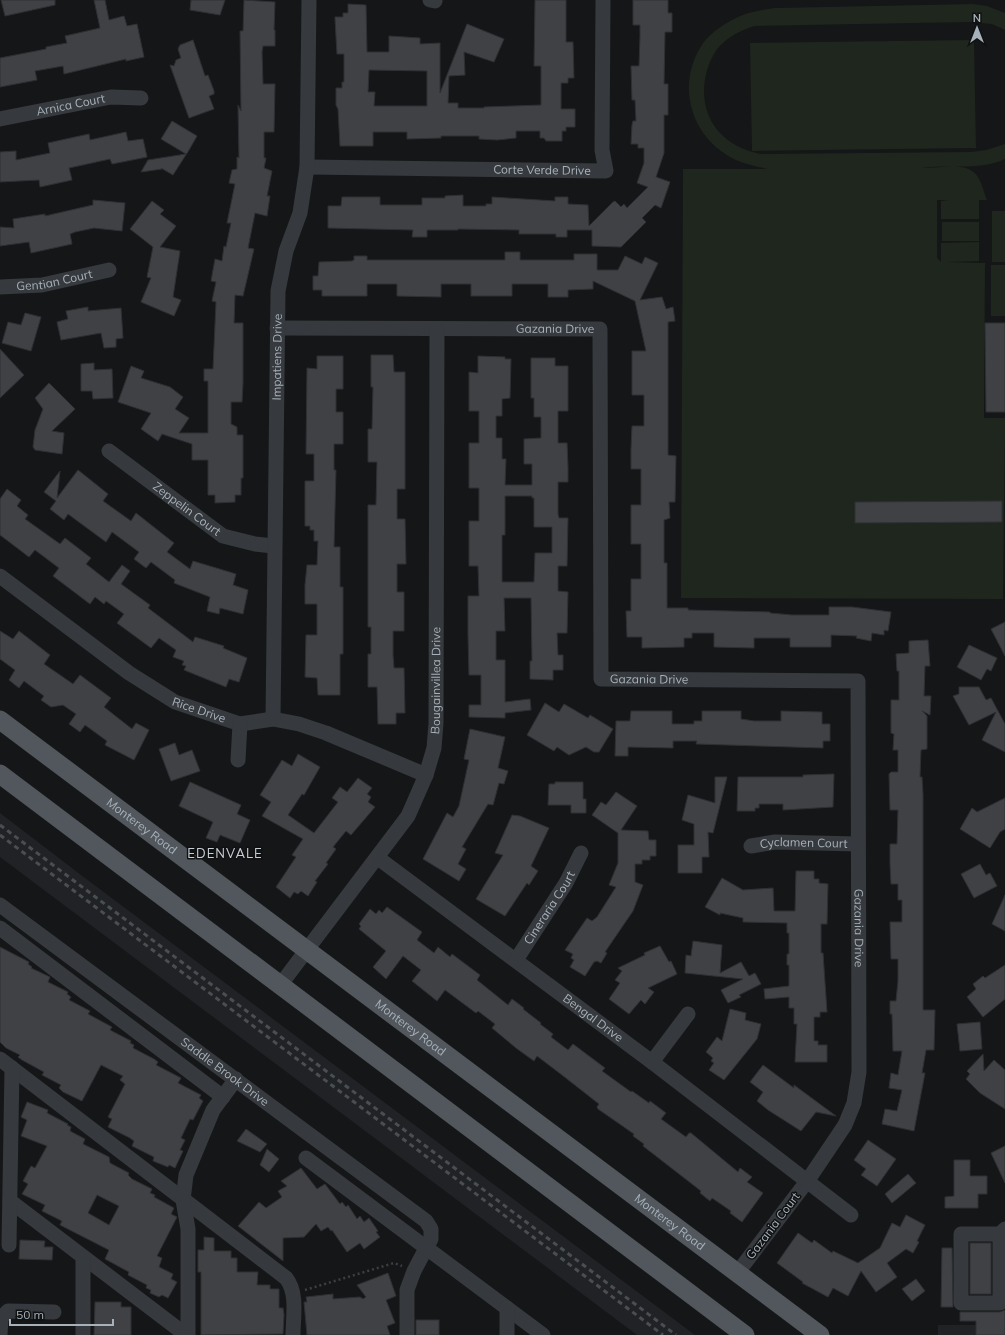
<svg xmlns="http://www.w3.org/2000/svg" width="1005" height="1335" viewBox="0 0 1005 1335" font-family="Mulish,sans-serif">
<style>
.built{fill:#212225}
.green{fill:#1e261d}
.building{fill:#3f4145;stroke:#2f3034;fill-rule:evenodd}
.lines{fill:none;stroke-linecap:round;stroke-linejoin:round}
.path{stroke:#3c4044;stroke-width:2.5;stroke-dasharray:2 3;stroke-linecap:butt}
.minor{stroke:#36393d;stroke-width:15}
.major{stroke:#51575c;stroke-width:19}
.rail{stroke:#494e52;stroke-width:3;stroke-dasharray:5 4;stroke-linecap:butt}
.labels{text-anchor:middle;stroke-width:3;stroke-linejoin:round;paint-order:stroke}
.street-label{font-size:12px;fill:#a6b1b9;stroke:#101112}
.neighbourhood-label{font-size:13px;letter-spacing:1px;fill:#c7ced4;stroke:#101112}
</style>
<rect width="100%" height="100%" fill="#151617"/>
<g class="built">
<path d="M0 813 85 878 695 1335H637L0 857Z"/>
<path d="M938 1325H997L1005 1335H938Z"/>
</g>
<g class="green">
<path d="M973 4 987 6 1005 13V30L992 24 970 22 754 26C743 30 733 34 724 42 715 49 709 62 706 74 697 115 720 146 761 154L971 152 986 150 1005 144V159C980 171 949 164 922 168 938 169 968 160 978 177 982 183 984 193 987 200H979V219H941V201L948 200H937V258L941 262V243L979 242V261L947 262 985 263 984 418H1005L1003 599 681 598 683 169H768C755 166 742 164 730 157 691 135 677 87 700 48 707 35 722 25 734 19 747 12 762 10 775 8Z"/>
<path d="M974 40 976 148 752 151 750 43Z"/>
<rect x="992" y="211" width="13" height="51"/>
<rect x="942" y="222" width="37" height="19"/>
<rect x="991" y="265" width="14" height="51"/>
</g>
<g class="building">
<path d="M1 0H55V5L5 16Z"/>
<path d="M94 0H105L109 20 124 16 127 26 137 24 144 57 126 61V59L64 74 63 66 35 71 37 80 0 87V58L46 49V47L67 43 65 36 100 28Z"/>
<path d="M191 0H225L220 15 190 10Z"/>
<path d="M244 0 275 2 274 30H275V46H263L262 52 263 84H275L274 132H264V158H266L264 168 272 171 267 196H270L267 216 255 213 248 248 254 249 243 296 235 295 234 323H243V383L242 402H231V424L237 427V435H243V478H241V495H235V502L215 503V495H208V460H192V444L162 434 158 441 141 429 151 413 118 402 131 366 144 371 141 378 170 387 183 397 175 409 189 418 179 433H208V381H204V369H213L216 302 212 301 216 282 211 281 215 259 222 261 224 246 226 247 231 223H227L235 184 229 183 232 170 237 169V157L239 158 238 105 241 111 240 31H243Z"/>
<path d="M535 0H566V42H573L574 78H568V83H561V109H575V127H566V131H562V141H546L544 138H540V131H516V138L497 140 479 139V136H441V138L407 139V132H373V146H340L338 109 336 105V88H342V82H344V54H337L335 19V17H343V13H348V4L366 5 367 52H389V36L420 38V44L440 43V93L467 24 504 39 494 62 464 52 465 75 449 76 448 103H458V108H484V107L541 105V66H534ZM369 70 427 71V106H374L375 92H368Z"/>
<path d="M633 0H668V13H672V32H665L664 84H668V115H664V153L656 177 670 182 661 208 655 205 642 218 646 222 621 247 592 246V230H567V237H556V234H519V230L458 229V230H427V237H412L413 230 328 228V206H341L342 197H380V205H422V198H445V196L463 195V206H486V204H492V197L555 201V197H568V204L588 205 589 226 613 202 615 201 621 207 624 204 627 208 648 187 637 183 644 163V148H638V144H631L632 125 633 121H636L635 100H632L631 66H639L640 36V25H633Z"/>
<path d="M193 40 205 76 208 75 214 91V94L209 96 214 109 189 118 170 65 174 66 176 60 181 58 178 49 180 45Z"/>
<path d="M172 121 197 136 189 150 173 175 161 168 162 169 141 172 148 160 186 154 161 139Z"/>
<path d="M126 132 128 141 143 139 147 157 112 164 110 159 69 168 72 180 40 187 39 180 0 182V152L16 151V160L50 153 48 143 66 139 89 134 90 140Z"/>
<path d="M93 200 125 203 122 231 94 228 75 232 70 234 72 244 31 253 29 242 0 246V227L14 228 13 219 45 214V216L93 205Z"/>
<path d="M152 201 164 210 160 214 176 226 160 247 180 251 173 297 181 300 174 316 141 302 151 278 147 277 153 247 130 229Z"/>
<path d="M505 252H520V260H574V254H597V270H618L625 256 642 264 645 257 658 263 640 300 662 297 666 309 673 307 675 321 668 322V455L676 456 675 502H669L670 518 664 520V563H667V608H688V610L770 612V613L792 615H829V607H852L891 612 888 631 884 630V635L872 633 871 641 856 638 857 636 831 635V647H790V638H754V648L714 647V633H692V638H684V647L642 648V637H627L626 611H631V579H641V544H631V505H641V469H631V449L632 426H644V395H632V351H646L635 301 593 281V289L568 290V297H548V284H512V296H471V284H441V297L397 296V284H367V296H322V290H313V276H318L319 262 352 261 354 260V256H367V260H505Z"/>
<path d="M88 307V311L121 308 123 338 116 339V347L104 348 101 333 61 340 57 322 68 319 66 311Z"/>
<path d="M25 313 41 317 31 351 2 343 8 322 21 325Z"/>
<path d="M985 323H1005V412H986Z"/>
<path d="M0 349 24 375 0 398Z"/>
<path d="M371 355H393L394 372H405V489H397V519H405L406 564H397V592H404V631H393V655L394 668H404L405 713H396V724H378L377 687H368V654H371V627H368V505H376L377 462H368V429H372L373 387H371Z"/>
<path d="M317 356H343V389H336V412H343V444H334V470H336L334 547H340V587H343V654H340V695H318L317 678 305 677 306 635H317V604H305V585L307 565H317L318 541H314V530H310V526H305V481H314V454H306L307 368 317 369Z"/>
<path d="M478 356 505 357V359H511L510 398 502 399V416H496V438H502V459H506L505 485H532V464H524V439L541 438V417H534V398H531V358H555V366H568V411H558V443H567L568 467V482H558V514L559 518H568L567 566H558V591L568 592 567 633H557L558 655H563V670H553V680L530 679V661H532L531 598H504L505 631H496V660H505V702L530 699 531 710 505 713V718L469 717V705H481V675H469L468 636V596H479L478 566H469V521H479V488H469V443H479V411H469V372L478 373ZM505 496H532V498H534V527H552V553H535L534 582H502V535H505Z"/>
<path d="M94 363V370L112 369 113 398 93 399 92 391H81V364Z"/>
<path d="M49 383 75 409 52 431 64 433 62 454 35 450 33 447 35 430 43 409 35 398Z"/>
<path d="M78 470 108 494 103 501 131 521 136 513 174 543 167 552 190 569 193 561 236 574 233 585 248 590 243 614 220 608 219 614 207 611 210 597 174 583 175 580 151 562 146 568 134 559 139 552 112 532 106 542 68 514 64 520 50 509 56 501 44 492 60 471 57 498Z"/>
<path d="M7 489 21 500 17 506 28 515 25 519 60 544 65 538 91 558 86 564 109 582 122 565 130 571 121 584 150 605 148 608 193 642 195 637 224 646 223 648 247 658 239 682 229 679 226 687 184 670 186 666 182 665 184 661 173 657 176 650 159 638 151 648 117 623 124 614 106 601 104 604 95 597 90 604 53 576 59 568 35 550 29 557 0 535V499Z"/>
<path d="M1002 501V522L855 523V502Z"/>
<path d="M1005 622V656L991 629Z"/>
<path d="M0 631 13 639 19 631 50 655 44 664 73 684 80 675 111 698 104 707 132 729 136 723 149 730 134 760 105 745 107 741 85 725 80 732 69 724 76 714 63 705 51 707 41 700 44 696 24 681 19 688 9 680 15 670 0 659Z"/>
<path d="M928 640 930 666H925L924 696H931L930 715 922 711 927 716V749L921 750 920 777H922L923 794V1010H935L934 1050H926L922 1073H925L914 1131 882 1124 885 1109 897 1111 902 1090 889 1088 891 1073 898 1075 902 1051H893L892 1014H890V1001H896L898 981V959H891L890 922H902V900H898V884H891L890 864V844H897L898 810H890L889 774 891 772H898V750H893L894 734 891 733V700H899V671H897L896 654 909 653V641Z"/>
<path d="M969 645 997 658 991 671 987 669 981 680 957 667Z"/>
<path d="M959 687H979L986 700 991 698 1005 724V752L982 740 996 712 969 725 953 696 959 694Z"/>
<path d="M545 703 559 712 564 704 588 718 590 715 613 729 599 752H594L586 747 569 755 557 747 554 751 527 735Z"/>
<path d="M631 711H672V724H694V721H702V711H741V719L754 721H781V711L822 712V724H830V741H823V748L696 744 697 741H673V748L628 747V756H615L616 721H630Z"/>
<path d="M470 729 505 737 498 768 508 771 504 784 499 783 493 805 488 804 462 847 466 849 458 864 466 869 459 881 423 859 447 813 453 817 459 806 469 760 464 759Z"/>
<path d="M175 743 179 755 192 750 200 771 171 781 159 749Z"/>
<path d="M298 754 320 767 304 795 302 794 288 815 314 833 338 802 332 798 340 787 347 792 358 778 372 788 367 794 371 797 368 802 375 807 351 835 346 831 333 847 336 849 326 863 328 864 315 881 317 882 308 896 301 891 298 894 294 892 290 898 276 887 296 857 292 855 303 839 262 816 271 802 260 795 282 760 292 766Z"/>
<path d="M834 774 833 807 783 810V804H759V808H755V811H737L738 777H803V775Z"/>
<path d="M715 777H727L713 833 708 832 709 857H702V873H678V845H694V824L682 820 688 795 715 803Z"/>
<path d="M190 782 241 805 237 814 250 820 240 843 220 835 217 842 206 838 213 822 179 806Z"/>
<path d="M555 782H583V799H586V813H571V805H548L549 784H555Z"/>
<path d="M616 792 637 806 621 830 648 831 649 840H656V856H650V860H642V864H635V882L643 885 633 911 605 952 607 953 601 963 597 961 594 962 585 976 570 967 574 960 571 958 573 954 565 950 587 918 592 921 597 917 616 887 609 885 618 863V833L592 815 601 802 606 805Z"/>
<path d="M1005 798V829L1000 832 990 848 960 829 972 808 977 812Z"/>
<path d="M512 815 520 816 549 828 531 866 538 871 529 885 527 883 505 916 476 899 503 855 495 853Z"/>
<path d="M980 864 986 875 990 873 997 886 974 898 961 874Z"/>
<path d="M796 871H814V879H819V883L828 884 827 924H821V953H823L827 1012H820V1017H814V1041H818V1045H827V1062H795L797 1024H794V1008H789V997L765 999 764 989 789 986V965H787V954H789V933H787V923L743 922V918L720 913V915L705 907 722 878 743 890 773 888 774 911H795Z"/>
<path d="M1005 895V931L992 924Z"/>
<path d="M387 907 422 932 417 940 434 953 438 947 450 957 452 954 480 975 477 980 508 1005 512 999 524 1008 523 1009 541 1023 540 1024 553 1034 551 1037 568 1050 573 1044 605 1068 602 1071 631 1092 632 1091 649 1103 650 1101 666 1113 661 1119 686 1137 689 1133H691L738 1172 740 1168 752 1177 747 1182 763 1193 742 1222 730 1213 731 1211 712 1198 710 1201 700 1193 701 1191 643 1146 644 1144 633 1136 634 1134 598 1109 597 1107 599 1104 562 1075 537 1056 534 1061 516 1048 492 1028 495 1024 478 1011 476 1013 445 990 437 1001 412 981 421 970 403 956 386 979 373 967 386 951 359 929 361 926 359 924 370 909 376 914 379 910 382 913Z"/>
<path d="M693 941 722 945 720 973 741 962 749 976 755 973 761 984 739 995 741 997 728 1003 721 990 743 979 685 973 686 955 691 956Z"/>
<path d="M660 946 669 962 671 961 677 974 648 988 654 992 645 1004 641 1000 629 1014 609 999 620 983 615 980 622 971 618 968 645 955 644 953Z"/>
<path d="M0 947 29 962 28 964 32 967 31 968 50 977 48 982 68 992 67 994 71 997 69 1000 90 1011 88 1014 112 1027 110 1030 131 1041 130 1043 134 1045 133 1048 154 1059 158 1062 156 1065 181 1078 178 1083 201 1095 199 1098 203 1101 193 1120 190 1119 181 1138 185 1140 180 1150 183 1151 175 1168 169 1165 168 1167 153 1161 154 1157 132 1146 134 1141 130 1138 108 1127 112 1119 108 1117 125 1084 120 1080 123 1076 101 1065 82 1101 63 1092 59 1088 61 1085 42 1075 44 1072 22 1060 18 1057 20 1055 6 1048 0 1042Z"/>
<path d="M1005 965V999L983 1017 967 997 976 989 973 984 983 976 985 978Z"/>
<path d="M730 1009 746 1013 745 1020 761 1024 757 1039 724 1080 709 1070 714 1063 711 1061 713 1058 706 1052 717 1037 722 1041Z"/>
<path d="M980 1022 982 1049 960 1051 957 1024Z"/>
<path d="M983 1054 984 1071 994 1060 1005 1070V1109L980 1093 966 1079 970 1074 967 1071Z"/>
<path d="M763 1065 794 1088V1085L836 1116 816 1112 801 1131 768 1110 757 1101 763 1092 750 1082Z"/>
<path d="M27 1102 48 1110 47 1113 68 1124 67 1125 71 1127 70 1131 85 1139 83 1144 109 1157 110 1163 129 1173 128 1175 132 1179 152 1189 150 1193 155 1195 154 1197 174 1208 171 1214 177 1217 157 1256 162 1258 159 1267 173 1274 171 1279 177 1282 168 1298 162 1295 159 1297 150 1293 151 1290 146 1288 147 1285 128 1275 129 1272 105 1259 109 1250 60 1225 62 1221 42 1211 45 1205 22 1194 28 1184 23 1181 31 1166 35 1168 47 1146 21 1136 27 1120 21 1117ZM97 1195 119 1206 109 1225 88 1213Z"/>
<path d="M246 1129 267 1144 260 1152 237 1141Z"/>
<path d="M868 1140 896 1159 877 1186 861 1175 866 1169 854 1160Z"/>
<path d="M1005 1146V1183L991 1153Z"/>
<path d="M267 1149 279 1159 269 1172 260 1165Z"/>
<path d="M954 1160H970V1176H987V1194H978V1208H945V1197L954 1196Z"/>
<path d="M301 1168 317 1189 325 1184 340 1204 342 1202 346 1207 348 1205 357 1219 360 1216 364 1222 369 1218 378 1231 376 1232 380 1237 364 1249 360 1243 347 1252 332 1230 331 1231 328 1227 321 1231 316 1224 304 1237 283 1238V1261L238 1226 259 1202 266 1208 282 1197 278 1191 287 1186 281 1181Z"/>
<path d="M908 1174 916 1183 892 1203 885 1194Z"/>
<path d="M906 1215 925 1225 917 1241 919 1242 913 1253 906 1249 887 1263 897 1277 876 1292 861 1271 848 1296 833 1288 828 1297 802 1283 803 1282 777 1263 798 1233 812 1243 814 1240 832 1253 833 1251 858 1263 880 1248 892 1223 900 1227Z"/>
<path d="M204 1237 214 1238V1251H231V1258H237V1272H258L257 1285H270V1289H279V1308H283L284 1315 283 1334 201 1335V1272H198V1250H204Z"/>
<path d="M20 1240 45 1241 44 1247H53L52 1260 19 1259Z"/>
<rect x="970" y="1243" width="21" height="51"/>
<path d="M942 1248H952L953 1307H941Z"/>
<path d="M388 1273 396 1296 386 1300 395 1323 387 1326 390 1335H307L304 1302H307L306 1297 333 1294V1299L360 1297 363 1299 366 1297 357 1285Z"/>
<path d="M916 1279 925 1291 912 1301 902 1289Z"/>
<path d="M95 1302H121V1307H131V1335H94Z"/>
<path d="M1005 1310V1335H976V1321H960V1312H1000Z"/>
<rect x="416" y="1320" width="23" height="15"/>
</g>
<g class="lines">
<path class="path" d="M305 1290 394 1263 402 1266"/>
<g class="minor">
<path d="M430 0 435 1"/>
<path id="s1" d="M0 119 111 97 141 98"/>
<path id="s2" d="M307 167 606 171 602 150 603 0"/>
<path id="s3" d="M0 287 42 285 109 270"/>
<path id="s4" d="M277 328 600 329 601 679 858 681 859 1072 854 1103 845 1125 808 1180 738 1272"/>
<path id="s5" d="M109 451 223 536 255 544 273 546"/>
<path id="s6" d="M0 576 129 673 175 702 240 724 273 719 299 724 326 733 426 775"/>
<path id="s7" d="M273 719 278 291 286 251 300 213 307 167 309 0"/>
<path d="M238 760 240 724"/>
<path id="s8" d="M751 846 775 842 858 844"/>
<path id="s9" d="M378 858 652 1062 851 1215"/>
<path id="s10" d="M0 905 426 1221 431 1229V1239L414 1271 407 1290V1335"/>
<path d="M0 928 223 1097"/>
<path id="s11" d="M516 960 566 883 581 853"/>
<path id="s12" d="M281 984 408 816 426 775 434 748 436 723 437 329"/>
<path d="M0 1059 286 1278C298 1293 293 1317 293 1335"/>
<path d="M652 1062 688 1014"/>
<path d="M306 1158 543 1335"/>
<path d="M10 1201 186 1335"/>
<path d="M1000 1234V1303H961V1234H1000L1005 1229"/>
<path d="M9 1245 12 1068"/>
<path d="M83 1257V1335"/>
<path d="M507 1308V1335"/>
<path d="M0 1335 1 1318 8 1311 54 1312"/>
<path d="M188 1335V1229L183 1200 186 1175 213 1110 236 1079"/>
</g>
<g class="major">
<path id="s13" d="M0 720 820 1335"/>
<path d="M0 774 745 1335"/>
</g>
<g class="rail">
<path d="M0 825 676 1335"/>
<path d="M0 835 663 1335"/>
</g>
</g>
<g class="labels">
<g class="street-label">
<text dy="4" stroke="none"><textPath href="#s1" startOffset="72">Arnica Court</textPath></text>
<text dy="4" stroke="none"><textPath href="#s2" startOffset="235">Corte Verde Drive</textPath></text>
<text dy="4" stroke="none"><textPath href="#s3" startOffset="55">Gentian Court</textPath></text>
<text dy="4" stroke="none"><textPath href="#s4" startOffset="278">Gazania Drive</textPath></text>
<text dy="4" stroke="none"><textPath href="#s7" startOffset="362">Impatiens Drive</textPath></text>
<text dy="4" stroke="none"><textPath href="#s5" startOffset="97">Zeppelin Court</textPath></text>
<text dy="4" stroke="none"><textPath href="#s4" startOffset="721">Gazania Drive</textPath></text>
<text dy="4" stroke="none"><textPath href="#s12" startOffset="351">Bougainvillea Drive</textPath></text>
<text dy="4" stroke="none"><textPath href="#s6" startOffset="241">Rice Drive</textPath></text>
<text dy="4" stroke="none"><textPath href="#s13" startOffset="177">Monterey Road</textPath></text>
<text dy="4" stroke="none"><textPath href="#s8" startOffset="53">Cyclamen Court</textPath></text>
<text dy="4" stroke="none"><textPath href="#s11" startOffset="62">Cineraria Court</textPath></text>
<text dy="4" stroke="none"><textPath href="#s4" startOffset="1177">Gazania Drive</textPath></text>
<text dy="4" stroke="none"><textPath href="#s9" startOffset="268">Bengal Drive</textPath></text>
<text dy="4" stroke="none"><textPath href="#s13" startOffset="513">Monterey Road</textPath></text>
<text dy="4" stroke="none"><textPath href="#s10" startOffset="280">Saddle Brook Drive</textPath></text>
<text dy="4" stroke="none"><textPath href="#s13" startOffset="837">Monterey Road</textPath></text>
<text transform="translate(773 1226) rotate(-53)" y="4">Gazania Court</text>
</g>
<g class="neighbourhood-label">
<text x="225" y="858">EDENVALE</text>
</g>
</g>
<g transform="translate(977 28)" stroke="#101112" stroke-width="3" paint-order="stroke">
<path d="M0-3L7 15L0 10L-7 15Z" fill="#a6b1b9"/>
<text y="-6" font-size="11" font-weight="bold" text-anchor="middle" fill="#a6b1b9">N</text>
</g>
<path d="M10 1319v6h103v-6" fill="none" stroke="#a6b1b9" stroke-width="2"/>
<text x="16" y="1319" font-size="12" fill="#a6b1b9" stroke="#101112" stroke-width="3" paint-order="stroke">50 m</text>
</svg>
